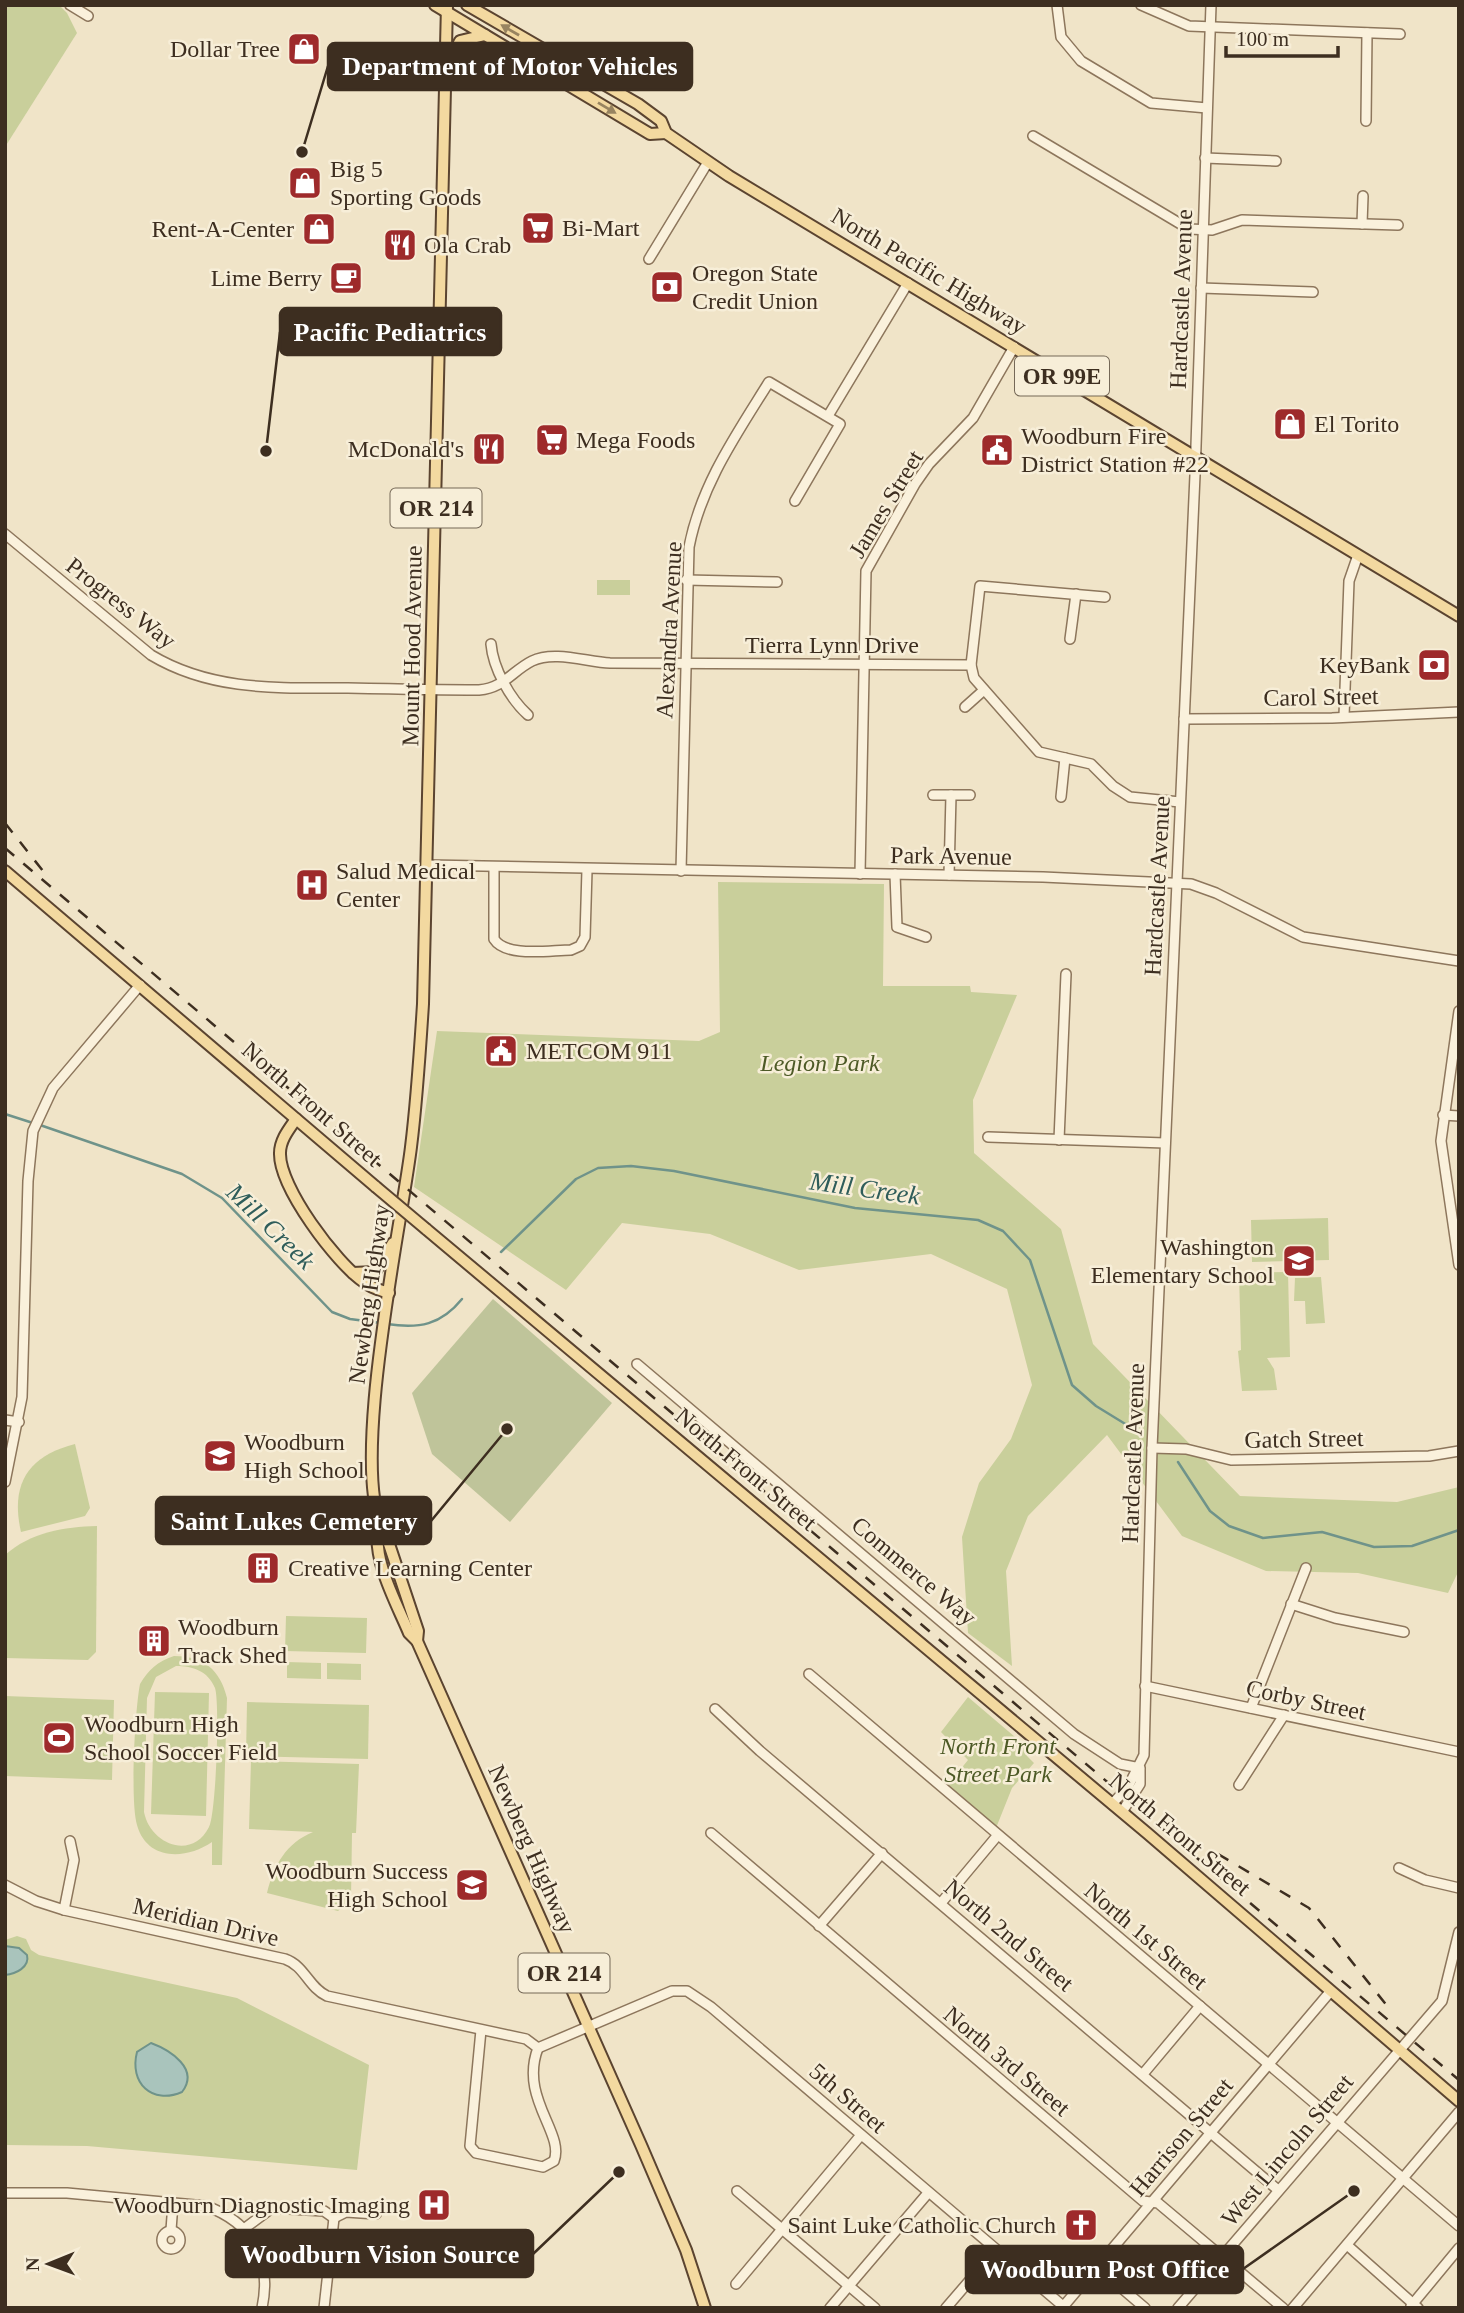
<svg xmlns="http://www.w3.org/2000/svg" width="1464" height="2313" viewBox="0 0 1464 2313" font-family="Georgia,serif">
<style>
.green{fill:#c9cf9b;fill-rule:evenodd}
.cemetery{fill:#bfc49a}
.water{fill:#a9c4bc;stroke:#6f938a;stroke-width:2}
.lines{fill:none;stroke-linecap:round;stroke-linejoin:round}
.stream{stroke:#6f938a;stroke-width:2.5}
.minor-casing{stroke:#8d765c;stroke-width:12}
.major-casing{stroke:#5b4430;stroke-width:14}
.minor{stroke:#faf1dc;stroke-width:9}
.major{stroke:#f3d9a0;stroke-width:10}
.rail{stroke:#3d2e20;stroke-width:2.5;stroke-dasharray:12 12;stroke-linecap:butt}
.major-bridge-casing{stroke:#5b4430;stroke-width:14;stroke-linecap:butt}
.major-bridge{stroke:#f3d9a0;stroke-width:10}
.oneway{fill:#988460}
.labels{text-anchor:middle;stroke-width:5;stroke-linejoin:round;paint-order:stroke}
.shield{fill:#f7eed8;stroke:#756857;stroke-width:2}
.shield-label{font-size:23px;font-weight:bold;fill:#3d2e20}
.poi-label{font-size:24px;fill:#3d2e20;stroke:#f7eed8;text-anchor:start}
.street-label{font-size:24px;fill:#3d2e20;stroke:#f7eed8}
.park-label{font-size:24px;font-style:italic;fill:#4d5a26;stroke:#f7eed8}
.water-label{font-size:26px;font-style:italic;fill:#2f5d5a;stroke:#f7eed8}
.leader{fill:none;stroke:#3d2e20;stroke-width:2.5}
.callout-dot{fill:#3d2e20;stroke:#f7eed8;stroke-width:2.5}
.callout{fill:#3d2e20;stroke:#3d2e20;stroke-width:2.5}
.callout-label{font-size:26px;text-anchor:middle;font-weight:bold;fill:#fff}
</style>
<rect width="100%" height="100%" fill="#f0e4c8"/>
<g class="green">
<path d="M5 5H59L67 13 77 33 5 147Z"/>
<rect x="597" y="580" width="33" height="15"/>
<path d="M718 882 884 884 883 986H970L971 992 1017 995 973 1100 974 1153 1061 1229 1093 1344 1240 1496 1397 1502 1459 1487V1570L1448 1593 1358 1573 1266 1571 1182 1536 1107 1435 1028 1516 1006 1571 1012 1666 968 1633 962 1537 979 1483 1011 1439 1032 1385 1007 1289 931 1254 799 1270 710 1234 622 1223 566 1290 414 1187 437 1031 699 1041 720 1032Z"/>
<path d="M1328 1218 1329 1260 1252 1262 1251 1220Z"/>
<path d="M1288 1272 1290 1357 1267 1358 1274 1369 1277 1390 1242 1391 1238 1351 1241 1350 1239 1273Z"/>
<path d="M1321 1277 1325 1323 1306 1324 1305 1301H1294L1295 1278Z"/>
<path d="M75 1444 90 1508 85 1516 21 1532C10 1484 28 1456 75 1444Z"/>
<path d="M97 1526 96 1652 88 1660 5 1658V1555C31 1532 64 1527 97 1526Z"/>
<path d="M286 1616 367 1618 366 1653 285 1651Z"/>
<path d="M174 1656C203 1656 220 1669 227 1698L222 1865H212V1842C186 1860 147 1861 137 1825 130 1801 135 1709 140 1684 149 1669 157 1662 174 1656ZM176 1666C193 1666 208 1671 215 1688 220 1703 216 1814 209 1827 192 1861 150 1844 144 1812L147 1698 156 1677Z"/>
<path d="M287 1662 321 1663V1679L287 1678Z"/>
<path d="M327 1663 361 1664V1680L327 1679Z"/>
<path d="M155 1692 209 1693 206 1816 151 1814Z"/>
<path d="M5 1696 114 1700 112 1780 5 1776Z"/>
<path d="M968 1697 1029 1749 1027 1756 1034 1763 1012 1788 996 1828 947 1786 968 1760 941 1732Z"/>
<path d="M247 1702 369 1705 368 1759 246 1756Z"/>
<path d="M251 1761 359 1764 356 1833H352L351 1899 338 1911 267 1893C274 1865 286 1843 313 1832L249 1829Z"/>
<path d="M17 1936 26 1939 31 1950 39 1955 237 1998 369 2065 357 2170 87 2146 5 2145V1940Z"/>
</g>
<path class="cemetery" d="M493 1299 612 1403 510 1522 432 1454 412 1393Z"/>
<g class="water">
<path d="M5 1946 19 1948 27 1955C30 1967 16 1974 5 1975Z"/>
<path d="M151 2043C170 2050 200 2069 182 2092 152 2105 129 2083 137 2052Z"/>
</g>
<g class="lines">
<g class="stream">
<path d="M5 1114 33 1123"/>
<path d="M40 1125 182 1174 222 1198 332 1312 350 1319 381 1323"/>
<path d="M501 1252 576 1179 598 1168 631 1166 674 1171 855 1208 978 1220 1003 1231 1030 1260 1072 1385 1096 1406 1140 1433"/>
<path d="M387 1324C419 1329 441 1325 462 1299"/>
<path d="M1178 1462 1210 1511 1229 1526 1263 1538 1322 1532 1374 1547 1412 1546 1459 1530"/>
</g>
<defs>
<g id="minor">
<path d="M70 5 88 16"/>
<path d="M1057 5 1061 37 1081 61 1151 103 1207 108"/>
<path d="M1141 5 1189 26 1400 34"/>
<path d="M1366 121 1367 33"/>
<path d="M1033 136 1189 229 1212 230 1242 220 1398 225"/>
<path d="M1205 158 1276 161"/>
<path d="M1362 224 1363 196"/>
<path d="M649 259 708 162"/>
<path d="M1201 288 1313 292"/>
<path d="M828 416 908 283"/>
<path d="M5 534 151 655C211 691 277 688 345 688 390 689 434 690 479 690 504 688 512 671 532 661 554 650 587 662 610 663L971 665 974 678 1039 752 1091 764 1113 786 1130 797 1180 802"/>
<path d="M686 580 777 582"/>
<path d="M1070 639 1076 594"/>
<path d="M491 644C493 668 510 699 528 715"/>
<path d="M971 665 980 586 1105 597"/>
<path d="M965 707 984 690"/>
<path d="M1344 716 1349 581 1358 555"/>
<path d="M1184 719 1332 718 1459 712"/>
<path d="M933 795H970"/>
<path d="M1061 797 1065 758"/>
<path d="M428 865 1043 877 1191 884 1216 893 1303 937 1459 961"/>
<path d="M494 868V939C506 958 550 950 571 950L580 946 585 937 587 870"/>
<path d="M681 871 689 547C701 485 736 435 769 382L840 424 795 501"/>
<path d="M860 874 866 571 915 484 929 464 973 418 1014 347"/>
<path d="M895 874 897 927 926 937"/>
<path d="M949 875 951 795"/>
<path d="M1459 1011 1441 1141 1459 1265"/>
<path d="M1443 1115 1459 1116"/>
<path d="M988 1137 1165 1143"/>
<path d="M1059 1140 1066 974"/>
<path d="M637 1364 1074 1734 1120 1764 1140 1768"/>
<path d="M5 1420 19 1422"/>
<path d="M1152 1448 1186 1449 1231 1460 1429 1456 1459 1451"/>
<path d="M5 1482 22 1397 28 1181 33 1131 53 1088 140 985"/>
<path d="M1291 1604 1335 1618 1404 1632"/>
<path d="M809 1674 1459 2226"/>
<path d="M1145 1686 1459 1752"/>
<path d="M1251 1708 1306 1568"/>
<path d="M715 1709 760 1751 1278 2190"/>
<path d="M1239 1785 1284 1715"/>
<path d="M1112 1804 1128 1787 1144 1755 1152 1448 1195 475 1211 5"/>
<path d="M1122 1812 1140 1784V1770"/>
<path d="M711 1833 1143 2201 1158 2203 1283 2308"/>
<path d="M1399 1868 1425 1880 1459 1888"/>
<path d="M5 1885 36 1901 64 1910 285 1959C305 1966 308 1987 327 1996L526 2039 538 2048 672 1991H687L711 2007 1063 2306"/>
<path d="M941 1903 997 1836"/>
<path d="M64 1910 74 1860 70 1841"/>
<path d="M819 1926 882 1853"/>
<path d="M481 2030 470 2146 476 2153 543 2167 554 2161C565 2133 519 2098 538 2048"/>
<path d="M1143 2074 1200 2006"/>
<path d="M737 2191 875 2308"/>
<path d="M5 2193H67L206 2206C253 2223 272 2259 262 2308"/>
<path d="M245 2228 272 2208 324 2211 334 2218 346 2212 376 2214"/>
<path d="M171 2230 173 2203"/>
<circle cx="171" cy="2240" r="9"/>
<path d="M1347 2245 1418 2308"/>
<path d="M1097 2267 1145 2308"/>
<path d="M736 2284 861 2135"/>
<path d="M1411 2306 1459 2248"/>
<path d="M324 2308 334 2218"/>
<path d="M830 2308 928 2193"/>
<path d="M946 2308 995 2251"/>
<path d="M1062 2308 1330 1992"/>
<path d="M1178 2308 1442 2001 1459 1932"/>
<path d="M1293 2308 1459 2112"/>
</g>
<g id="major">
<path d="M435 5 650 134 666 133"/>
<path d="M467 5 638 104 661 121 666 133 729 176 1459 616"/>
<path d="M448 64 460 41 485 35"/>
<path d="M5 871 376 1187"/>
<path d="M296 1119C289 1129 280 1140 280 1153 279 1187 336 1263 364 1282 371 1288 380 1290 389 1293"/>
<path d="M426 1229 1147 1833 1459 2101"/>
<path d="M353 1273 375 1272 393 1243"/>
<path d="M379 1525C371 1558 396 1602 409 1633L417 1641 641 2145 686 2250 705 2308"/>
<path d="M417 1641 418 1631 386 1535C346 1479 402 1223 411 1147 417 1099 420 1051 423 1004L447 5"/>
</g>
</defs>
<use href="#minor" class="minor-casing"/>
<use href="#major" class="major-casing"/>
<use href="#minor" class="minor"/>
<use href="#major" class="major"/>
<g class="rail">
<path d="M5 823 43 871"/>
<path d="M5 848 1459 2080"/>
<path d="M1218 1854 1309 1908 1392 2012"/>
</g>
<defs>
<path id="major-bridge" d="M376 1187 426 1229"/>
</defs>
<use href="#major-bridge" class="major-bridge-casing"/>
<use href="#major-bridge" class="major-bridge"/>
</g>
<defs><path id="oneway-solid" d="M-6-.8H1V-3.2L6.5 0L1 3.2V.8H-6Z" transform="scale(1.75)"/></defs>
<g class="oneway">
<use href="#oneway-solid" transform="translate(510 30) rotate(-150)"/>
<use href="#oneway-solid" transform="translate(607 108) rotate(31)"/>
</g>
<defs>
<symbol id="shop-square" viewBox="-11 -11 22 22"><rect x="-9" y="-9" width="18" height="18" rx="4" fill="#9e2a2b" stroke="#f7eed8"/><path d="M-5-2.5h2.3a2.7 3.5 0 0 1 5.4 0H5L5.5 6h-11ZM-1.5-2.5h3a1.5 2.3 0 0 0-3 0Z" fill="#fff"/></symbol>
<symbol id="supermarket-square" viewBox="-11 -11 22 22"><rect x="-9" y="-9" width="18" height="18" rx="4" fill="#9e2a2b" stroke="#f7eed8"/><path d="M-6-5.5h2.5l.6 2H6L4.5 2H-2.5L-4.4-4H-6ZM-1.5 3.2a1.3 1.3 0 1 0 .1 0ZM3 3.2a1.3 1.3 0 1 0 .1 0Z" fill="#fff"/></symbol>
<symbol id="restaurant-square" viewBox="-11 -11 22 22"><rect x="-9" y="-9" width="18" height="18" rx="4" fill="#9e2a2b" stroke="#f7eed8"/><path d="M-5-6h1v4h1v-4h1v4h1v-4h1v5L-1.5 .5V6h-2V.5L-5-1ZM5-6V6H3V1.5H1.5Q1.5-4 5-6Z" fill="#fff"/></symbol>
<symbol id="cafe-square" viewBox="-11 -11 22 22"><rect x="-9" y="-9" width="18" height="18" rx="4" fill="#9e2a2b" stroke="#f7eed8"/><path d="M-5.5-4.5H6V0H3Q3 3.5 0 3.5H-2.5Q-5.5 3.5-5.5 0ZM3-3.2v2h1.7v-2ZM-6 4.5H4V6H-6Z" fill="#fff"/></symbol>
<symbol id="bank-square" viewBox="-11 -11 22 22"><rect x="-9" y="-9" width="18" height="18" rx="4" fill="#9e2a2b" stroke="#f7eed8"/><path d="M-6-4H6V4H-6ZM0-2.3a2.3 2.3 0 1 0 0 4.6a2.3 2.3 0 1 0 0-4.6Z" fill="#fff"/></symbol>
<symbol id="civic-square" viewBox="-11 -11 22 22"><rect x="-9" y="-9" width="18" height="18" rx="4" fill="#9e2a2b" stroke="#f7eed8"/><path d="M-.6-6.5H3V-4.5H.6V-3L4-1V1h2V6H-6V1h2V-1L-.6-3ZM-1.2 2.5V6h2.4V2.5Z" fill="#fff"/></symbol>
<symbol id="hospital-square" viewBox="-11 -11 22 22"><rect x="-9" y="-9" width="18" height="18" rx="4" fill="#9e2a2b" stroke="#f7eed8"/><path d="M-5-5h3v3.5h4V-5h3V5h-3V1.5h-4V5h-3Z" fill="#fff"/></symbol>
<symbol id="school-square" viewBox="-11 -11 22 22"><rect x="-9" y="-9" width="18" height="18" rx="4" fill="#9e2a2b" stroke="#f7eed8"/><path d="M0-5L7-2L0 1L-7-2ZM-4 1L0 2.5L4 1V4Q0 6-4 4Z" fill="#fff"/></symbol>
<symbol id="building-square" viewBox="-11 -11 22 22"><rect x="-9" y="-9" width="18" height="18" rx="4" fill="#9e2a2b" stroke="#f7eed8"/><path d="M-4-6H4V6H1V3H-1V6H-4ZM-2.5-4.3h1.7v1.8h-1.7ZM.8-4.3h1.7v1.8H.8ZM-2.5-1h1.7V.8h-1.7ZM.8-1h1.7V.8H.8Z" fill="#fff"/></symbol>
<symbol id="stadium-square" viewBox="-11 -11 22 22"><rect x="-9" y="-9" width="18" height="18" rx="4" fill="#9e2a2b" stroke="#f7eed8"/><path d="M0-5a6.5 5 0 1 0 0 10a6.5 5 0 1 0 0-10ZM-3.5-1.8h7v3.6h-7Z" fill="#fff"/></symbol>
<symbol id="church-square" viewBox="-11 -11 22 22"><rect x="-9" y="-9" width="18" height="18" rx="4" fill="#9e2a2b" stroke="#f7eed8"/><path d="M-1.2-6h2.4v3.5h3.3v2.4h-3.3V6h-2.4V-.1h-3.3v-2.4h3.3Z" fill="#fff"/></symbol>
</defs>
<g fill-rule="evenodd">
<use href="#shop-square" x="285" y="30" width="38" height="38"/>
<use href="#shop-square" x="286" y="164" width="38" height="38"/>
<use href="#supermarket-square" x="519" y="209" width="38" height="38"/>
<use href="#shop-square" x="300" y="210" width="38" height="38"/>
<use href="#restaurant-square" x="381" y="226" width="38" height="38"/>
<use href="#cafe-square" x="327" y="259" width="38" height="38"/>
<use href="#bank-square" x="648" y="268" width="38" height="38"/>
<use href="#shop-square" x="1271" y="405" width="38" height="38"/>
<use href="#supermarket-square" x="533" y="421" width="38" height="38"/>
<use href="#restaurant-square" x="470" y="430" width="38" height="38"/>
<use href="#civic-square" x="978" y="431" width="38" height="38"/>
<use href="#bank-square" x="1415" y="646" width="38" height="38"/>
<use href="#hospital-square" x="293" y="866" width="38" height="38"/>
<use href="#civic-square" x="482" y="1032" width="38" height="38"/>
<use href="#school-square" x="1280" y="1242" width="38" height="38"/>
<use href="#school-square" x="201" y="1437" width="38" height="38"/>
<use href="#building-square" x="244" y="1549" width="38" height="38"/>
<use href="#building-square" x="135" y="1622" width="38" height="38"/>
<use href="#stadium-square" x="40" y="1719" width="38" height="38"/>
<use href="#school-square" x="453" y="1866" width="38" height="38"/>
<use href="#hospital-square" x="415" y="2186" width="38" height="38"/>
<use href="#church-square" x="1062" y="2206" width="38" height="38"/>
</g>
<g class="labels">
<g class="shield">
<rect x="1015" y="356.5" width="94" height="39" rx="5"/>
<rect x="390.5" y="488.5" width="91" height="39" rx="5"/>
<rect x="518.5" y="1953.5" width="91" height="39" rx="5"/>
</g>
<g class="shield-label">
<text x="1062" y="384">OR 99E</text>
<text x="436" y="516">OR 214</text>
<text x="564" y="1981">OR 214</text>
</g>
<g class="poi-label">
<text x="280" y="57" text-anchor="end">Dollar Tree</text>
<text x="330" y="177">Big 5<tspan x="330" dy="28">Sporting Goods</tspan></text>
<text x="562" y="236">Bi-Mart</text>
<text x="294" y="237" text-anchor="end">Rent-A-Center</text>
<text x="424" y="253">Ola Crab</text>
<text x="692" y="281">Oregon State<tspan x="692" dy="28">Credit Union</tspan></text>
<text x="322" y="286" text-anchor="end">Lime Berry</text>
<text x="1314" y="432">El Torito</text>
<text x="1021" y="444">Woodburn Fire<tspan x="1021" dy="28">District Station #22</tspan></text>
<text x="576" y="448">Mega Foods</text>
<text x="464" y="457" text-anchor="end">McDonald's</text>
<text x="1410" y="673" text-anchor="end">KeyBank</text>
<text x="336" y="879">Salud Medical<tspan x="336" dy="28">Center</tspan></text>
<text x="526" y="1059">METCOM 911</text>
<text x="1274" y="1255" text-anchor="end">Washington<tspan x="1274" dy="28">Elementary School</tspan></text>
<text x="244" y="1450">Woodburn<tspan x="244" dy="28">High School</tspan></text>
<text x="288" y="1576">Creative Learning Center</text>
<text x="178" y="1635">Woodburn<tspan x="178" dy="28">Track Shed</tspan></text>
<text x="84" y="1732">Woodburn High<tspan x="84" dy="28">School Soccer Field</tspan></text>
<text x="448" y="1879" text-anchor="end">Woodburn Success<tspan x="448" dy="28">High School</tspan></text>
<text x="410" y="2213" text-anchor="end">Woodburn Diagnostic Imaging</text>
<text x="1056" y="2233" text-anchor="end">Saint Luke Catholic Church</text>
</g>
<g class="street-label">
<text transform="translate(929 271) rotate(31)" y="8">North Pacific Highway</text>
<text transform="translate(1181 299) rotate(-88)" y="8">Hardcastle Avenue</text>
<text transform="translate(886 504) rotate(-59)" y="8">James Street</text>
<text transform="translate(121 603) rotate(38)" y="8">Progress Way</text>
<text transform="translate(669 630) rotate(-87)" y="8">Alexandra Avenue</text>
<text x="832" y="653">Tierra Lynn Drive</text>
<text transform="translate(412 646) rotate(-89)" y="8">Mount Hood Avenue</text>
<text transform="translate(1321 697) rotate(-1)" y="8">Carol Street</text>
<text transform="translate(951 856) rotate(1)" y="8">Park Avenue</text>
<text transform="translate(1157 886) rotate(-87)" y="8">Hardcastle Avenue</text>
<text transform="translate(312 1104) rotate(41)" y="8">North Front Street</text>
<text transform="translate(369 1294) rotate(-82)" y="8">Newberg Highway</text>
<text transform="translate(1304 1439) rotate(-1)" y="8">Gatch Street</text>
<text transform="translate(1133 1453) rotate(-88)" y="8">Hardcastle Avenue</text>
<text transform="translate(746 1469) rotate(40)" y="8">North Front Street</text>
<text transform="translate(914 1571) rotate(40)" y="8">Commerce Way</text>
<text transform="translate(1306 1700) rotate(12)" y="8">Corby Street</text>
<text transform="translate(1180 1834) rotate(40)" y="8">North Front Street</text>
<text transform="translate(532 1849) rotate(66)" y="8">Newberg Highway</text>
<text transform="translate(206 1922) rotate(13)" y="8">Meridian Drive</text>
<text transform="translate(1009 1935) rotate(40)" y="8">North 2nd Street</text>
<text transform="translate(1146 1936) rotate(40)" y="8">North 1st Street</text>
<text transform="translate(1007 2061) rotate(40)" y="8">North 3rd Street</text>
<text transform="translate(848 2098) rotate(41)" y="8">5th Street</text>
<text transform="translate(1181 2137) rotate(-50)" y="8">Harrison Street</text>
<text transform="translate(1287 2150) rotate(-50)" y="8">West Lincoln Street</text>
</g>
<g class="park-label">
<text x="820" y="1071">Legion Park</text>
<text x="998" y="1754">North Front<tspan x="998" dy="28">Street Park</tspan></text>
</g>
<g class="water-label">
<text transform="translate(865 1188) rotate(8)" y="9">Mill Creek</text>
<text transform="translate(271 1226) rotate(44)" y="9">Mill Creek</text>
</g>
</g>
<path class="leader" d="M302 152L328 66M266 451L280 332M507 1429L431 1521M619 2172L533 2254M1354 2191L1243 2269"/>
<g class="callout-dot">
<circle cx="302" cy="152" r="7"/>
<circle cx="266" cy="451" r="7"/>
<circle cx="507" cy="1429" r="7"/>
<circle cx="619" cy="2172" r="7"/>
<circle cx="1354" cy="2191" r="7"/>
</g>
<g class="callout">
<rect x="328" y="43" width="364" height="47" rx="7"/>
<rect x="280" y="308" width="221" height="47" rx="7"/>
<rect x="156" y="1497" width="275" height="47" rx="7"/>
<rect x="226" y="2230" width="307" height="47" rx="7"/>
<rect x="966" y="2246" width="277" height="47" rx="7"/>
</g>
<g class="callout-label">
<text x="510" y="75">Department of Motor Vehicles</text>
<text x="390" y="341">Pacific Pediatrics</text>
<text x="294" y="1530">Saint Lukes Cemetery</text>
<text x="380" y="2263">Woodburn Vision Source</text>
<text x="1105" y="2278">Woodburn Post Office</text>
</g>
<rect width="1464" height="2313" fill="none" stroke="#3d2e20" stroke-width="14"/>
<g transform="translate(49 2264) rotate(269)" stroke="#f7eed8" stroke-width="5" paint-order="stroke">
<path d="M0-5L12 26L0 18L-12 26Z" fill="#3d2e20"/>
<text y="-10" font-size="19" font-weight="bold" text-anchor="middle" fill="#3d2e20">N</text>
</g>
<path d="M1226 46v10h112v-10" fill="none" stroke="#3d2e20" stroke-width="3.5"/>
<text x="1236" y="46" font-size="21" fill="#3d2e20" stroke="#f7eed8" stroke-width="5" paint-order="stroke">100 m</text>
</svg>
